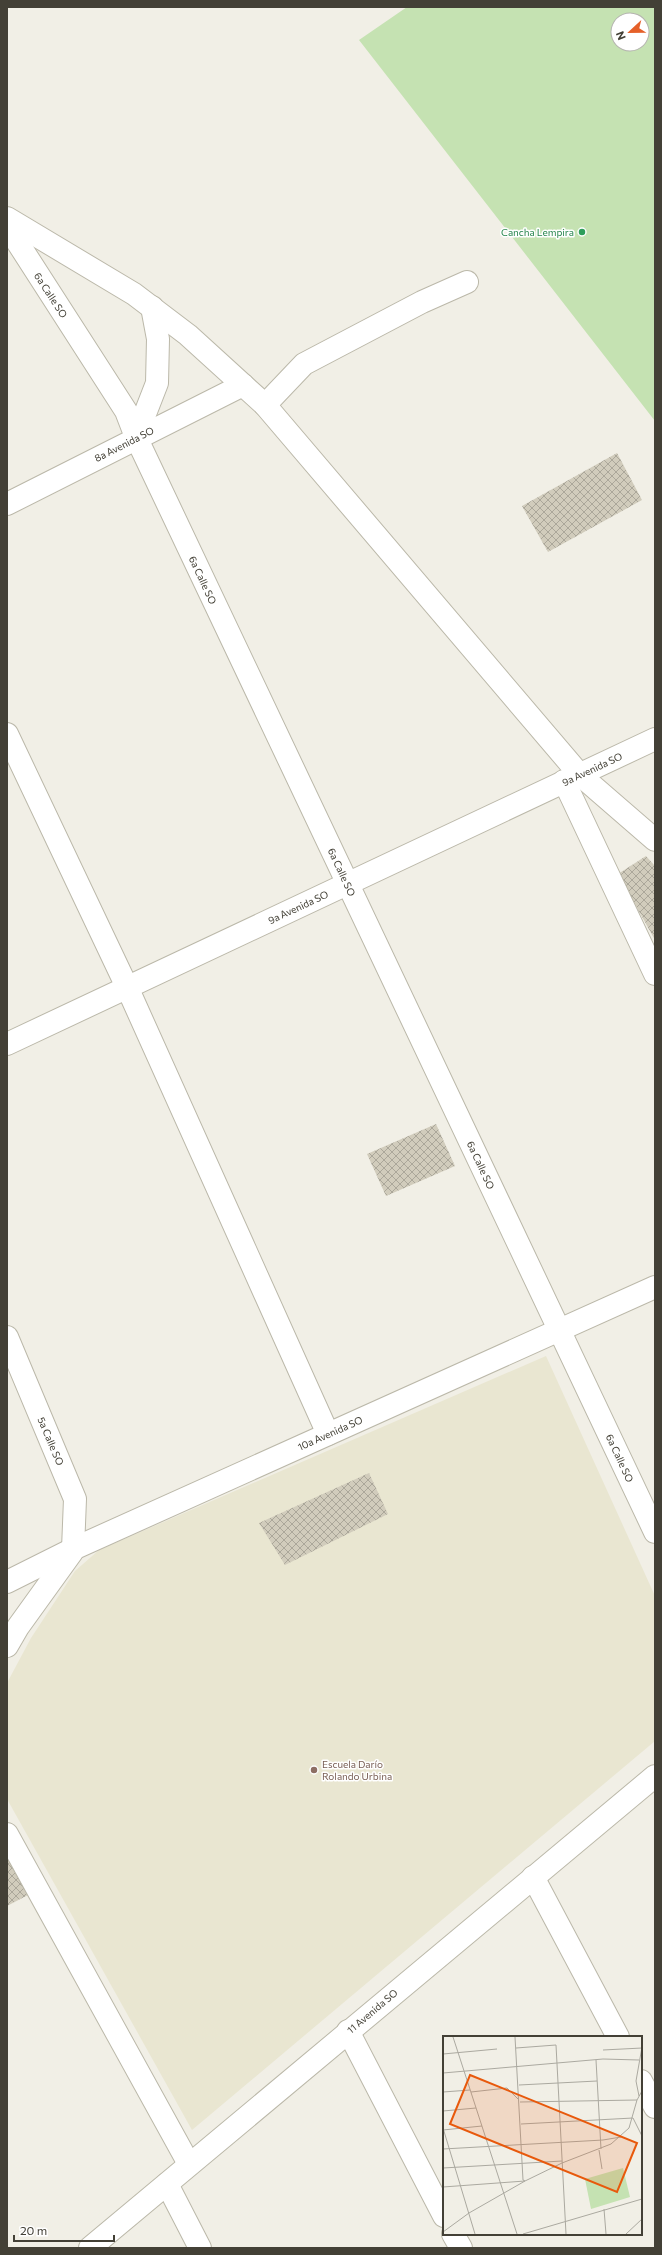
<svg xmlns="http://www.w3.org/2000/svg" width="662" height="2255" viewBox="0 0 662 2255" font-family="Commissioner,sans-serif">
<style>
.education{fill:#e9e6d1}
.grass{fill:#c5e2b2;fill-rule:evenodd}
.building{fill:url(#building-cross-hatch)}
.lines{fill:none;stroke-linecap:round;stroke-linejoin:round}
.minor-casing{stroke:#bbb8a9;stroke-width:24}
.minor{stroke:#fff;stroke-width:22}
.leisure-dot{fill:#2e9e5b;stroke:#fff;stroke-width:1.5}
.education-dot{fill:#8d6e63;stroke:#fff;stroke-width:1.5}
.labels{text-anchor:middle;stroke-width:3;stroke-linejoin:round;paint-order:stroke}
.leisure-label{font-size:10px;fill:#27864d;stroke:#fff;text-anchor:end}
.street-label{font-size:10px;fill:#434036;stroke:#fff}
.education-label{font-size:10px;fill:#785e54;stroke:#fff;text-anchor:start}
.inset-road{fill:none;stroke:#aba9a0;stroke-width:1}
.view{fill:#e8590c;fill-opacity:0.15;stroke:#e8590c;stroke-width:2}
.inset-edge{fill:none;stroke:#434036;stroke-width:2}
</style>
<defs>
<pattern id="building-cross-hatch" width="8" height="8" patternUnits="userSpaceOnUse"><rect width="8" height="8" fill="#d1ccbc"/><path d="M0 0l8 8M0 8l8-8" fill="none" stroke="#aba79a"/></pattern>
</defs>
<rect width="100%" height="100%" fill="#f1efe6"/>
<path class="education" d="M546 1356 655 1596V1741L192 2130 7 1799V1683L31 1638 75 1571 99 1550Z"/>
<path class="grass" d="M407 7H655V421L359 40ZM618 20H642V44H618Z"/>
<g class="building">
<path d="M617 453 642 500 548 552 522 506Z"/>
<path d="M646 856 655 866V940L618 874Z"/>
<path d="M436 1124 455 1166 386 1196 367 1154Z"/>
<path d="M369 1473 388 1514 285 1565 259 1523Z"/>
<path d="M7 1854 28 1895 7 1906Z"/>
</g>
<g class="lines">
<defs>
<g id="minor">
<path d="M7 218 134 294 188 335 265 405 580 775 655 840"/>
<path d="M7 226 126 411 136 437 655 1532"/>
<path d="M265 405 304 364 422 302 467 282"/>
<path d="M136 437 157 383 158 339 152 307"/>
<path d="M7 504 243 385"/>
<path d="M7 734 127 987 328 1434"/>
<path d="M564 781 655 974"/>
<path d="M7 1044 655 739"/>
<path d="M7 1337 75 1499 73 1549"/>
<path d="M7 1582 73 1549 655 1287"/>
<path d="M7 1646 18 1627 72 1552"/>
<path d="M7 1834 189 2164"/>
<path d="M533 1877 618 2037"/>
<path d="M348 2031 444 2216"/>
<path d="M641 2081 655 2107"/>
<path d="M167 2184 200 2248"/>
<path d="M453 2234 461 2248"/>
<path d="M90 2248 655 1776"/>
</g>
</defs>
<use href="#minor" class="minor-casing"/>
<use href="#minor" class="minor"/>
</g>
<circle class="leisure-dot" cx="582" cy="232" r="4"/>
<circle class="education-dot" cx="314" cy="1770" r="4"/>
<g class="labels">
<g class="leisure-label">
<text x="574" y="236">Cancha Lempira</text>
</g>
<g class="street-label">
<text transform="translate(51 295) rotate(57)" y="4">6a Calle SO</text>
<text transform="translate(124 444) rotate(-27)" y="4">8a Avenida SO</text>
<text transform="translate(203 580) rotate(65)" y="4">6a Calle SO</text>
<text transform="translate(592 769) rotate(-25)" y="4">9a Avenida SO</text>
<text transform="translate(342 872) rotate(65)" y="4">6a Calle SO</text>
<text transform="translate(298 907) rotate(-25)" y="4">9a Avenida SO</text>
<text transform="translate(481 1165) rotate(65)" y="4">6a Calle SO</text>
<text transform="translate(330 1433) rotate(-24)" y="4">10a Avenida SO</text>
<text transform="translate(51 1441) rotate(67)" y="4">5a Calle SO</text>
<text transform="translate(620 1458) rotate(65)" y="4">6a Calle SO</text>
<text transform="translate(372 2011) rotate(-40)" y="4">11 Avenida SO</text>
</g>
<g class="education-label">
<text x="322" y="1768">Escuela Darío<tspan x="322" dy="12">Rolando Urbina</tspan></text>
</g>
</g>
<g transform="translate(443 2036)">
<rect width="199" height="199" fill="#f1efe6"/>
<path d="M180 132 187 161 148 173 142 143Z" fill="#c5e2b2"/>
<path class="inset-road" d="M10 1 74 198M73 12 113 9 123 198M160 14 199 12M0 18 54 13M153 24 158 113M0 37 160 23 196 24M76 49 154 45M0 56 27 54M28 56 64 52 76 64M196 60 193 45 199 11M77 66 194 64M0 75 33 72M78 88 190 82 199 100M0 92 32 198M0 94 39 90M0 113 160 104 178 101M156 114 159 133M0 132 119 125M0 151 82 145 80 144 72 1M161 173 163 198M0 196 26 177 82 145 119 127 168 108 186 92 194 64 199 55M80 198 199 163M183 198 199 183"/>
<path class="view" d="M27 39 194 107 174 156 7 88Z"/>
<rect width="199" height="199" class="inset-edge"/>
</g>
<rect width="662" height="2255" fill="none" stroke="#434036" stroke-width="16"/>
<g transform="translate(630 32) rotate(248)"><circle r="19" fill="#ffffff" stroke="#b4b3af"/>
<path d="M0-3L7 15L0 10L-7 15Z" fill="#e56029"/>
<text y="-6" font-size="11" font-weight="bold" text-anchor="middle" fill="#434036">N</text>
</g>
<path d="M14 2235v6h100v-6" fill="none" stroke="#434036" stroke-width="2"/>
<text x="20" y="2235" font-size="12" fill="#434036" stroke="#ffffff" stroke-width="3" paint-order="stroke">20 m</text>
</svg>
